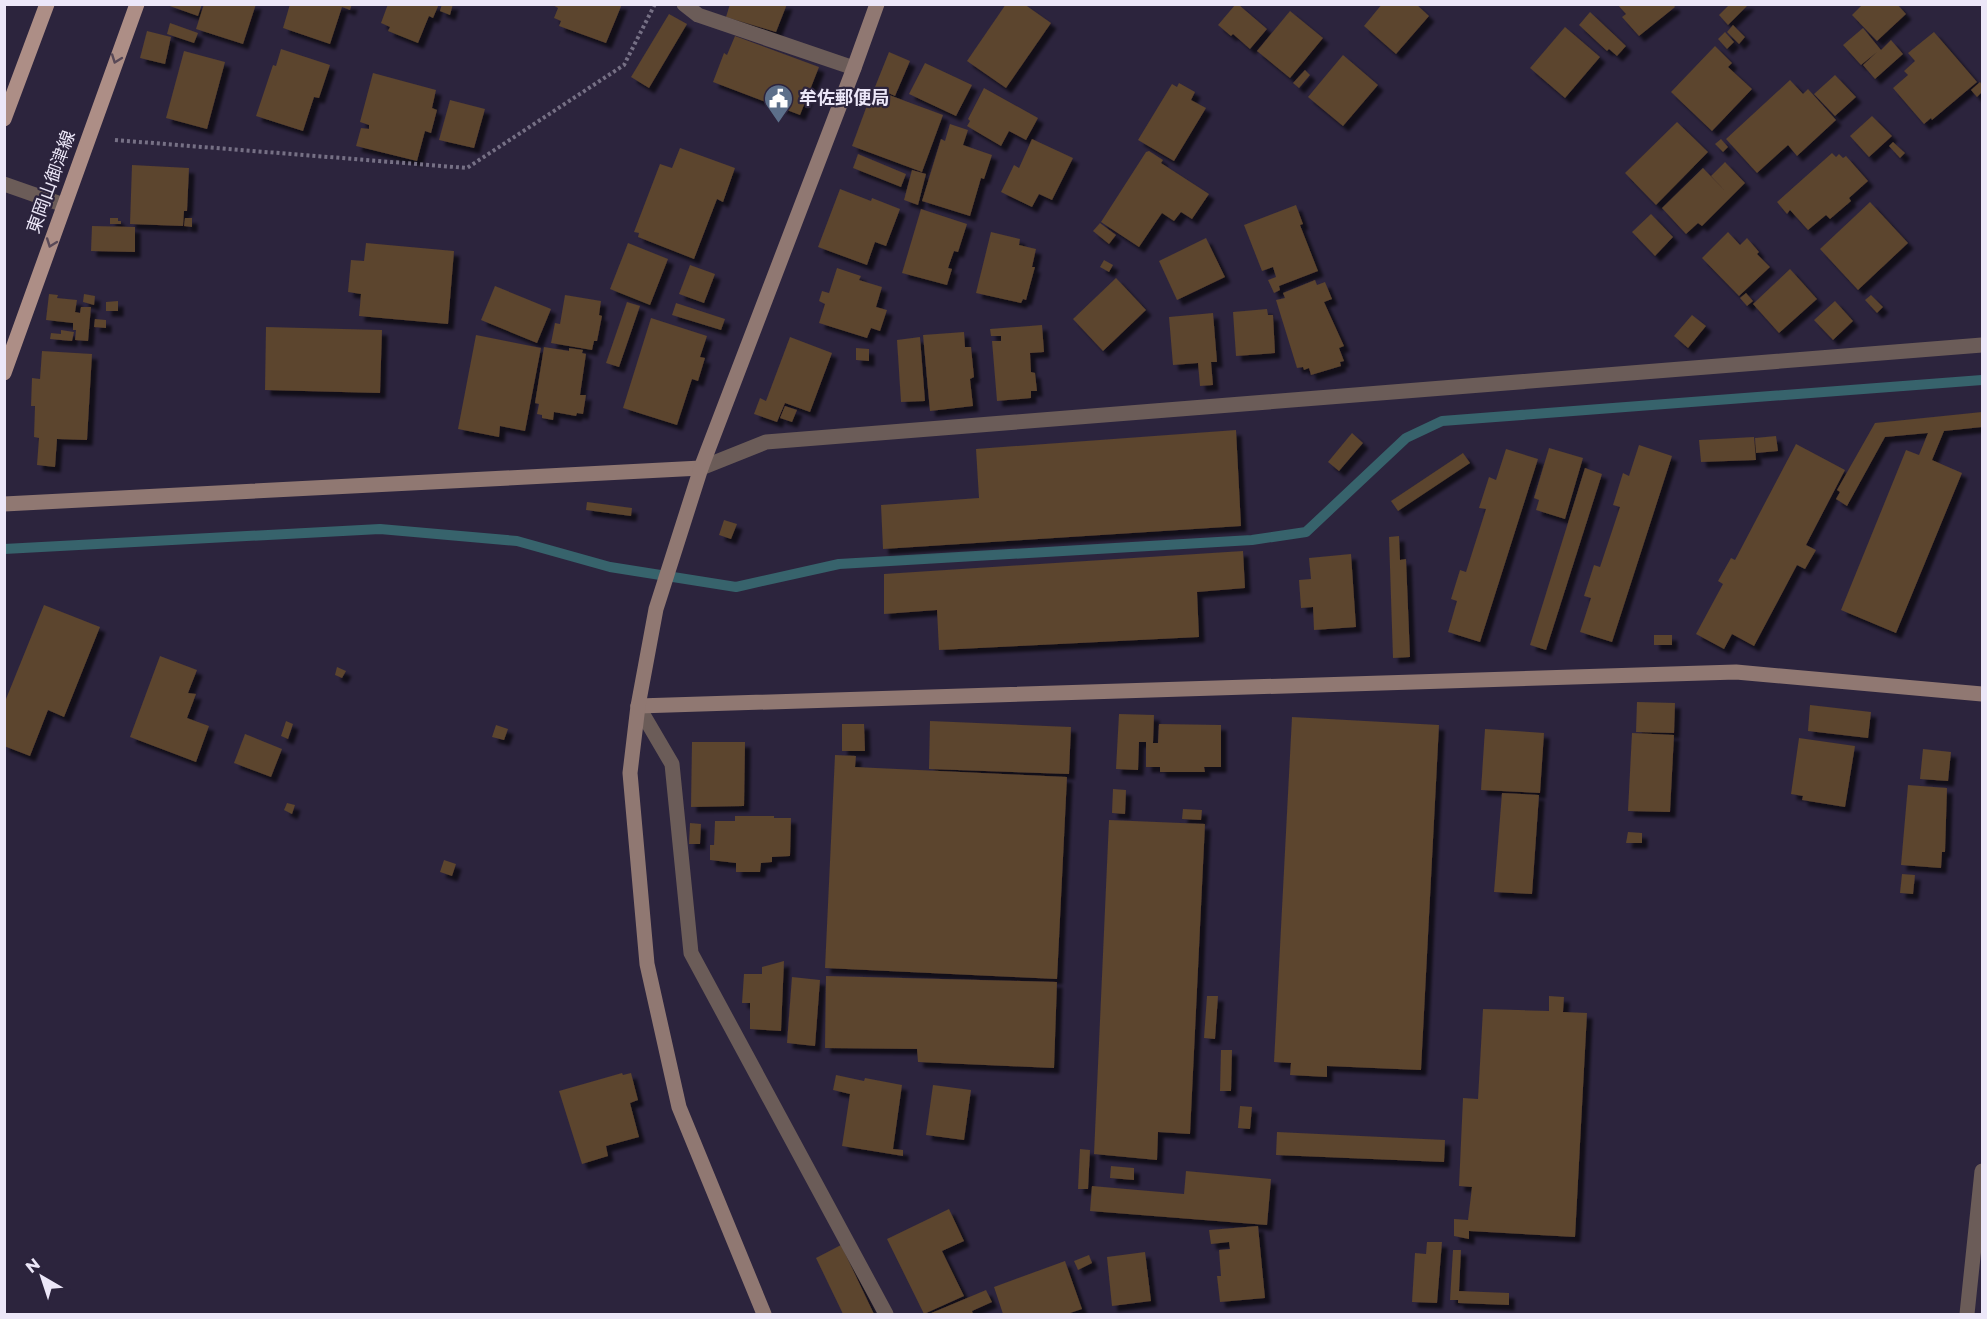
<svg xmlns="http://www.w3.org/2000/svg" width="1987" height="1319" viewBox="0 0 1987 1319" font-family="Montserrat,'Noto Sans JP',sans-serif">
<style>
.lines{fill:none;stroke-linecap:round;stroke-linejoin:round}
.stream{stroke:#37636c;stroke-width:10}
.building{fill:#5b442e;filter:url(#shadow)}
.path{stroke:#767085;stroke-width:4;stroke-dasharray:3 3;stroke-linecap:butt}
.street{stroke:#6b5c58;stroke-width:15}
.secondary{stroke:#907872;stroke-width:15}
.primary{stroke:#ad8e86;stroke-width:15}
.oneway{stroke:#594957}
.labels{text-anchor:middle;stroke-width:4.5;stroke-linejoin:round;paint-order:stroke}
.poi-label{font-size:18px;font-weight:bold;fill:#ece7f8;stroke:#2c243d;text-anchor:start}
.street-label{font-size:18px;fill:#ece7f8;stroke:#2c243d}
</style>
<defs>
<filter id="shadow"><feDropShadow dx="5.5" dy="5.5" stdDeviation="1.5" flood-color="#0009"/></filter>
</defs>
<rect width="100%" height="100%" fill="#2c243d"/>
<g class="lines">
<path class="stream" d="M4 549 380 529 517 541 610 567 736 587 839 564 1252 540 1306 532 1406 438 1442 421 1982 380"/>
</g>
<g class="building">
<path d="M164 4H202L198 16Z"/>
<path d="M204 4H256L243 44 196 29Z"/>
<path d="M290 4H352L350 10 342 7 330 44 283 28Z"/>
<path d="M388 4H439L433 18 429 16 418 43 388 31 390 27 381 23Z"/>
<path d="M442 4H453L450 15 440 11Z"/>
<path d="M551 4H622L606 43 559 26 561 21 554 18 558 8Z"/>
<path d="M730 4H787L776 32 726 17Z"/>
<path d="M1006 4H1024L1051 23 1006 88 967 61Z"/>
<path d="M1382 4H1416L1429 16 1396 54 1364 26Z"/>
<path d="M1617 4H1673L1675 7 1639 36 1622 17 1626 14Z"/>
<path d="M1730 4H1749L1728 25 1719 15Z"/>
<path d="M1863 4H1897L1906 14 1877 41 1852 15Z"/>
<path d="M1235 5H1239L1267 29 1250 49 1233 34 1231 36 1218 25Z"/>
<path d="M1290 11 1323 38 1290 78 1257 51Z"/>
<path d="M1590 12 1626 46 1617 56 1609 49 1607 51 1579 25Z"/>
<path d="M669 14 687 24 649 88 631 77Z"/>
<path d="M170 23 198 33 194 43 167 34Z"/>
<path d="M1733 25 1745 37 1739 44 1727 32Z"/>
<path d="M1565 27 1600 57 1565 98 1530 68Z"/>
<path d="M1863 28 1881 50 1891 40 1903 54 1875 79 1863 65 1877 52 1861 65 1843 45Z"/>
<path d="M147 31 171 37 165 64 140 58Z"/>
<path d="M1725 32 1734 42 1727 49 1718 39Z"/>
<path d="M1934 32 1977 82 1932 120 1931 118 1924 124 1893 88 1908 75 1904 71 1915 61 1908 53Z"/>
<path d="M735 36 819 67 800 115 713 82 724 53 727 55Z"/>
<path d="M1715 46 1732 63 1728 67 1752 89 1712 131 1671 92Z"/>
<path d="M281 49 330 65 319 98 314 97 303 131 256 116 273 65 276 66Z"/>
<path d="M184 51 225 62 207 129 166 118Z"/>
<path d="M889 52 910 61 895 96 875 87Z"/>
<path d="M1343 55 1378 85 1343 126 1308 97Z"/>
<path d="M925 63 972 85 956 116 909 94Z"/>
<path d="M1305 70 1310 75 1299 88 1293 83Z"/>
<path d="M373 73 436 90 432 108 437 110 431 133 425 131 417 161 356 146 361 128 369 129V125L360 122Z"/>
<path d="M1835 75 1856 97 1835 116 1814 94Z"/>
<path d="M1790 80 1803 94 1808 89 1836 120 1797 156 1788 145 1757 173 1726 139Z"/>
<path d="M1980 82 1982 85V92L1977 97 1971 90Z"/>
<path d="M1179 83 1195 92 1191 100 1206 108 1174 161 1138 140 1172 84 1177 87Z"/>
<path d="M984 88 1038 118 1026 140 1009 131 1001 146 967 126 970 121 968 119Z"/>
<path d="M873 89 943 115 922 172 852 146Z"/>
<path d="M450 100 485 109 474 148 439 140Z"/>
<path d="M1872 116 1892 136 1869 157 1850 136Z"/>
<path d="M1677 122 1708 152 1656 205 1625 173Z"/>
<path d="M950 124 968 130 963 145 992 155 984 179 981 178 970 216 922 201 941 139 945 141Z"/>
<path d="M1032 139 1073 158 1052 200 1039 194 1032 207 1001 192 1014 165 1019 168Z"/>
<path d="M1721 139 1728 147 1723 152 1715 144Z"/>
<path d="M1893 142 1905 153 1900 158 1889 146Z"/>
<path d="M680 148 735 168 723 202 717 199 694 259 638 237 639 233 634 232 660 164 672 168Z"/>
<path d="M1149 151 1163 160 1161 163 1209 194 1192 219 1181 212 1174 221 1162 213 1139 247 1101 222 1146 152Z"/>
<path d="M1832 153 1836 157 1839 154 1843 158 1846 156 1868 181 1849 198 1851 201 1830 219 1826 215 1808 230 1790 210 1787 214 1777 202Z"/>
<path d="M858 154 906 174 901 187 853 168Z"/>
<path d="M1725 162 1745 183 1702 226 1698 223 1686 234 1662 208 1703 168 1726 192 1711 176Z"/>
<path d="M132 165 189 168 187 211H184L183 226 130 224Z"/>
<path d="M912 170 926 174 918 205 904 200Z"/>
<path d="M840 189 871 201 872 198 900 209 886 246 875 242 867 265 818 247Z"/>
<path d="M1870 202 1908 243 1858 290 1820 249Z"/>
<path d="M1296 205 1303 224 1300 225 1318 271 1279 286 1280 290 1274 293 1268 280 1276 277 1273 267 1262 271 1244 225Z"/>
<path d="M921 209 967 224 958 252 954 251 948 268 952 269 947 285 902 273Z"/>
<path d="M1651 214 1673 237 1655 256 1632 232Z"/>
<path d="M110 218H118V221H121V224H110Z"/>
<path d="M185 218H192V227L184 226Z"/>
<path d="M1100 223 1116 235 1109 244 1093 231Z"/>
<path d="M92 226 135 227V252L91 251Z"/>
<path d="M991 232 1020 239 1019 245 1036 249 1032 267H1035L1026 300 1023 299 1021 303 976 293Z"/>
<path d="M1728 232 1740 245 1747 238 1759 252 1757 254 1770 267 1739 296 1702 258Z"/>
<path d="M1206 238 1225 277 1177 300 1159 261Z"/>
<path d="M366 243 454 251 448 324 359 316 361 294 348 292 351 260 364 261Z"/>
<path d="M628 243 668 259 650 305 610 289Z"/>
<path d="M1104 260 1113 265 1109 272 1100 267Z"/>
<path d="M690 265 715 274 704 303 679 294Z"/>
<path d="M837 268 861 276 859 280 882 287 876 307 887 310 880 331 871 328 867 338 819 323 825 304 819 301 822 291 829 293Z"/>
<path d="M1790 269 1817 299 1779 333 1753 304Z"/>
<path d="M1116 278 1146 310 1103 351 1073 319Z"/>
<path d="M1315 280 1317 285 1325 282 1332 299 1324 302 1344 346 1339 348 1344 361 1340 362 1341 366 1311 375 1309 368 1304 370 1303 367 1297 368 1276 300 1285 298 1283 293Z"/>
<path d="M495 286 551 309 537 343 481 320Z"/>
<path d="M1746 293 1753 301 1747 306 1740 298Z"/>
<path d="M49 294 58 295 57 298 77 300 75 312 80 313 81 307H91L88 341 75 340 76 330H73V323L46 320Z"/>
<path d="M84 294 95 296 94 305 83 302Z"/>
<path d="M565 295 601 301 599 315 602 316 597 341H594L592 350 551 343 555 323 560 324Z"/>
<path d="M1871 295 1883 307 1877 313 1865 300Z"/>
<path d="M118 301V311H106V302Z"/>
<path d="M1835 301 1853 321 1833 340 1814 320Z"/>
<path d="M627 302 640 306 619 367 606 363Z"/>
<path d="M676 303 725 319 721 330 672 315Z"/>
<path d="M1267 309 1268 315H1273L1275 353 1236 356 1233 312Z"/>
<path d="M1213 313 1217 362H1211L1213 385 1200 386 1198 363 1173 365 1169 317Z"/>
<path d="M1692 315 1706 326 1688 348 1674 336Z"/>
<path d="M651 318 707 336 700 357 705 358 698 381 692 379 677 425 623 408Z"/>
<path d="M95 319 106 320V328L94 327Z"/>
<path d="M1042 325 1044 352 1030 353 1031 372 1035 373 1037 391H1031V398L997 401 992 341H1001V336H991L990 329Z"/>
<path d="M266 327 382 330 380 393 265 390Z"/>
<path d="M61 330 74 332 72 341 50 339 51 333 61 334Z"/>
<path d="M964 332 965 347H971L974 377 970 379 973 406 930 411 923 335Z"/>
<path d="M476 335 541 348 525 431 500 426 499 437 458 429Z"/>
<path d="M790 337 832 353 810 412 785 403 777 422 754 414 760 398 766 401Z"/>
<path d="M920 337 925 401 901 402 897 340Z"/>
<path d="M544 347 569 351V348L583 350 582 353 586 354 580 395H586L583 414 577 413 576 416 554 412 553 420 542 418V415L537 414 539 404 535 403Z"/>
<path d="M856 348 869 349V361L856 360Z"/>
<path d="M42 351 92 354 87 440 57 439 55 467 37 465 39 438 34 437 35 406H31L32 378 40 379Z"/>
<path d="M785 406 797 410 792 422 780 418Z"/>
<path d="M1982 412V427L1944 431 1932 460 1962 473 1896 633 1841 610 1906 450 1919 455 1928 433 1885 437 1847 506 1836 499 1840 492 1837 490 1875 423Z"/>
<path d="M1236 430 1241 526 883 549 881 505 979 498 976 449Z"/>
<path d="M1352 433 1363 443 1339 471 1328 462Z"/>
<path d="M1776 436 1778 451 1756 453 1755 438Z"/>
<path d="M1754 437 1756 460 1701 462 1699 440Z"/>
<path d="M1796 444 1845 470 1806 545 1816 550 1805 569 1797 565 1754 646 1732 634 1724 649 1696 634 1723 584 1718 581 1731 558 1735 560Z"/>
<path d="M1639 445 1672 456 1612 642 1580 632 1591 598 1584 596 1594 565 1600 567 1620 507 1613 505 1623 473 1629 476Z"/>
<path d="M1549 448 1583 458 1565 519 1536 510 1539 500 1534 498Z"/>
<path d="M1506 449 1538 459 1480 642 1448 632 1457 601 1451 599 1460 570 1466 572 1486 509 1479 508 1489 477 1496 480Z"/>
<path d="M1463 453 1470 463 1398 511 1391 501Z"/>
<path d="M1585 468 1602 474 1546 650 1530 645Z"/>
<path d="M587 502 632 508 631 516 586 510Z"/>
<path d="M724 520 737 524 731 539 719 535Z"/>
<path d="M1399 536 1400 560 1406 559 1410 657 1393 658 1389 537Z"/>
<path d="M1243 551 1245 588 1197 592 1199 637 939 650 937 610 884 614V574Z"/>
<path d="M1351 554 1356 627 1314 630 1313 607 1301 608 1299 580 1311 579 1309 558Z"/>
<path d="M44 605 100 627 64 717 48 710 30 756 4 746V704Z"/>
<rect x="1654" y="635" width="18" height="10"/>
<path d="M160 656 197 670 188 693 196 694 187 718 209 726 196 762 130 737Z"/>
<path d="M337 667 346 671 342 678 335 675Z"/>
<path d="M1637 702 1675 703 1674 733 1636 732Z"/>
<path d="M1810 705 1871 712 1868 738 1808 731Z"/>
<path d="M1119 714 1154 715 1153 743H1158L1159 724 1221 725V767H1204L1205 772H1160V767H1146V742H1139L1138 770 1116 769Z"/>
<path d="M1292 717 1439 725 1421 1070 1327 1066V1077L1290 1075 1291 1063 1274 1062Z"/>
<path d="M286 721 293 724 288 739 281 736Z"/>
<path d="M930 721 1071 727 1069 774 929 769Z"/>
<path d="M842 724H864L865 751H842Z"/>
<path d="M496 725 508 729 504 740 492 737Z"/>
<path d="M1485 729 1544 733 1540 793 1481 790Z"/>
<path d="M1632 733 1674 735 1670 812 1628 811Z"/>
<path d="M245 734 282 749 271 777 234 763Z"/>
<path d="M1799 738 1855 746 1845 807 1802 800 1803 796 1791 794Z"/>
<path d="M692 742H745L744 806 691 807Z"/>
<path d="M1923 749 1951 752 1948 781 1920 779Z"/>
<path d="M835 755 856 756 855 767 1067 777 1057 979 825 968Z"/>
<path d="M1908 785 1947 788 1945 852H1942L1941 868 1901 865Z"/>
<path d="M1113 789 1126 790 1125 814 1112 813Z"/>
<path d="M1502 793 1539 795 1532 894 1494 892Z"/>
<path d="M287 803 295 805 292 814 284 810Z"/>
<path d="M1183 809 1202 810 1201 820 1182 819Z"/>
<path d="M735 816H774V818H791L790 856 772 857V862L761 863 760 872H736V863L710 860V845H714L715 821H735Z"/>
<path d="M1109 820 1205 824 1190 1134 1158 1132 1157 1160 1094 1154Z"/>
<path d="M690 823 701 824 700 844H689Z"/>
<path d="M1628 832 1642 833V843H1626Z"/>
<path d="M444 860 456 864 452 876 440 872Z"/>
<path d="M1902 874 1915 875 1913 894 1900 893Z"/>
<path d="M784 961 781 1031 750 1029V1003H742L744 974H762V967Z"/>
<path d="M826 976 1057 982 1054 1068 918 1062 917 1049 825 1048Z"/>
<path d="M792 977 820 980 815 1046 787 1043Z"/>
<path d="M1207 996H1218L1215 1039 1204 1038Z"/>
<path d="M1549 996 1564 997 1563 1012 1587 1013 1575 1237 1469 1231V1239L1454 1236V1219L1468 1220 1472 1187 1459 1186 1463 1098 1478 1099 1483 1009 1549 1011Z"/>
<path d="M1221 1050H1232L1231 1091H1220Z"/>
<path d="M622 1073 623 1075 631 1073 638 1100 630 1103 639 1137 606 1146 608 1156 582 1164 559 1091Z"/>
<path d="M836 1075 864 1081 865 1078 902 1085 893 1149 903 1150V1156L842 1146 850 1094 833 1090Z"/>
<path d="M933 1085 971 1090 964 1140 926 1135Z"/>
<path d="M1240 1106 1252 1107 1250 1129 1238 1128Z"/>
<path d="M1277 1132 1445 1140 1444 1162 1276 1155Z"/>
<path d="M1080 1149 1090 1150 1088 1189H1078Z"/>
<path d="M1111 1166 1134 1168V1180L1110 1178Z"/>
<path d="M1186 1171 1271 1179 1267 1225 1090 1211 1092 1186 1184 1194Z"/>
<path d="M949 1209 964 1241 942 1251 964 1296 924 1314 887 1239Z"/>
<path d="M1258 1226 1265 1298 1220 1302 1217 1276H1221L1219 1250 1230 1249 1229 1242 1211 1244 1209 1230Z"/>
<path d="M1427 1242H1442L1437 1303 1412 1302 1415 1253 1426 1254Z"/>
<path d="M841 1245 874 1314H843L816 1258Z"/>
<path d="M1453 1250H1461L1459 1291 1509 1293V1305L1458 1303V1300H1450Z"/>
<path d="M1145 1252 1151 1301 1112 1306 1107 1257Z"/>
<path d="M1089 1255 1092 1263 1078 1270 1074 1261Z"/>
<path d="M1065 1261 1082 1309 1067 1314H1003L994 1287Z"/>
<path d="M986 1290 992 1302 972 1311 973 1314H929Z"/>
</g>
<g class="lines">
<path class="path" d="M115 140 467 168 624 65 655 4"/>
<g class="street">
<path d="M684 4 698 15 854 68"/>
<path d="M4 184 64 205"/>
<path d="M701 468 766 442 1982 345"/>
<path d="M638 706 672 764 691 953 886 1314"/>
<path d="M1967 1314 1982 1171"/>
</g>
<g class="secondary">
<path d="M4 504 701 468"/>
<path d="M638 706 1736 672 1982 694"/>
<path d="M764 1314 679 1107 647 964 630 773 638 706 656 609 701 468 854 68 877 4"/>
</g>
<g class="primary">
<path d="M4 119 47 4"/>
<path d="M4 373 137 4"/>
</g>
</g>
<defs><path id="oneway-chevron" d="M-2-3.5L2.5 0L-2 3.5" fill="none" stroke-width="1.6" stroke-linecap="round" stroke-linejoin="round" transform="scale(1.5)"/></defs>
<g class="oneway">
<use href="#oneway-chevron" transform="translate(116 59) rotate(110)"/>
<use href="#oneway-chevron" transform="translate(51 243) rotate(110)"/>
</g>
<defs>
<symbol id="civic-pin" viewBox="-11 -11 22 30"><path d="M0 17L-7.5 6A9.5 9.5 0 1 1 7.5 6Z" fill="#5c6f8a" stroke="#2c243d"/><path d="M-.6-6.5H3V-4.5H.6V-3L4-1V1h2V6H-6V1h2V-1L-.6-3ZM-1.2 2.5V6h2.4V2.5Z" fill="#fff"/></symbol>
</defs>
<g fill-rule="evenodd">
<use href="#civic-pin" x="762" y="82" width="33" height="45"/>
</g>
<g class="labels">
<g class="poi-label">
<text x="799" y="104">牟佐郵便局</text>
</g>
<g class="street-label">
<text transform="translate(51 182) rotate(-70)" y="6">東岡山御津線</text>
</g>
</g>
<rect width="1987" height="1319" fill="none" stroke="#ece7f8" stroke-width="12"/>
<g transform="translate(42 1277) rotate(321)" stroke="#2c243d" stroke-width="4.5" paint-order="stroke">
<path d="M0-4.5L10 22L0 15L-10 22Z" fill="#ece7f8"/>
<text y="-9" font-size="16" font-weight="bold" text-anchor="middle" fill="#ece7f8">N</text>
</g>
</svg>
